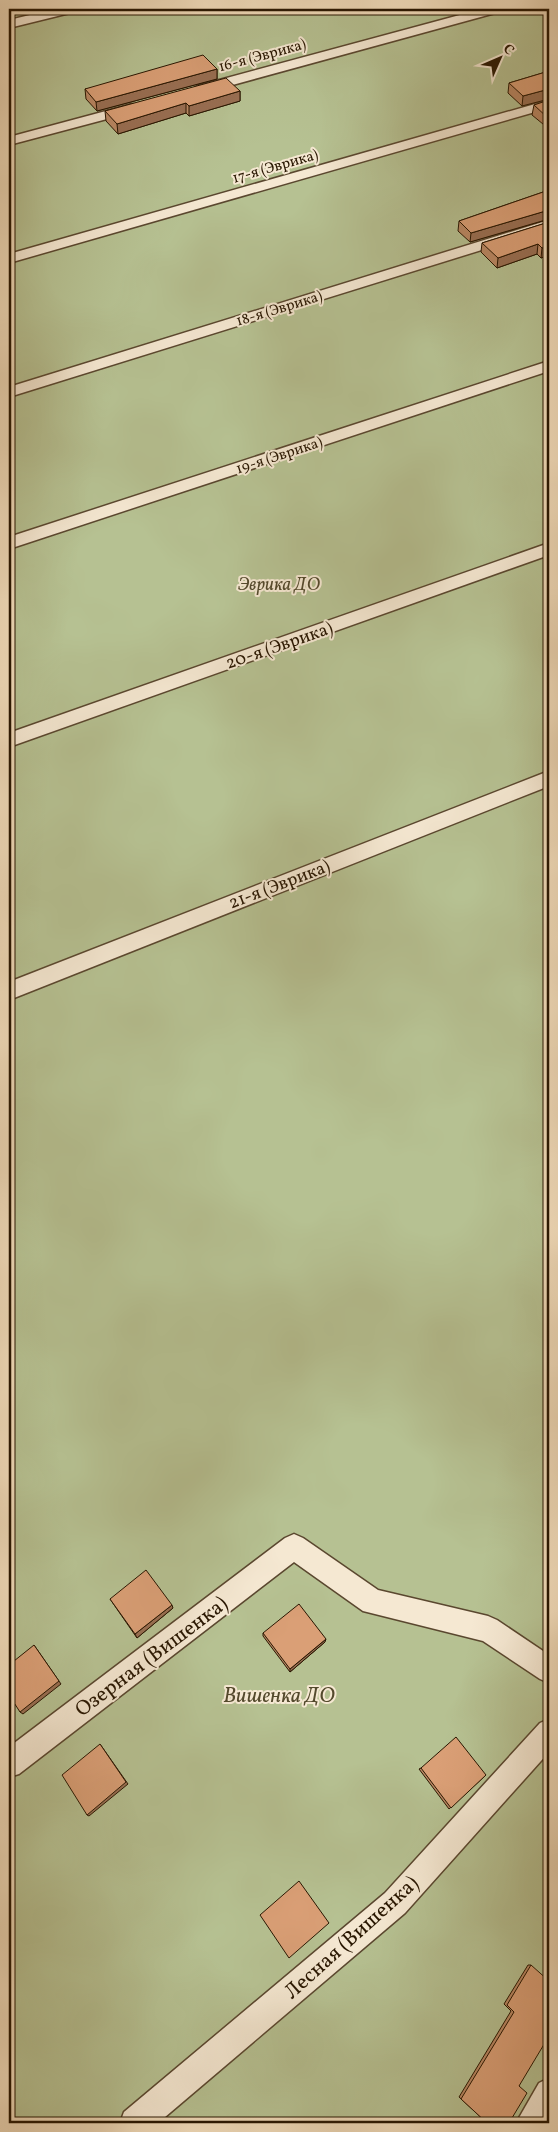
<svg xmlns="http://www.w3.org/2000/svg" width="558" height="2132" viewBox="0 0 558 2132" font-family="Vollkorn,serif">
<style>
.green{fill:#b6c192;stroke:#6f6c4a}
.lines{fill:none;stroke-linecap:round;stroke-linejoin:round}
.lane-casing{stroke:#5a472f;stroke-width:3}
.lane{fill:#f5e8d2;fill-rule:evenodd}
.wall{fill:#bb8965;stroke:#281601}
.shaded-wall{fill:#996f53;stroke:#281601}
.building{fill:#da9f76;stroke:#281601}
.labels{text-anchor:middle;stroke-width:4;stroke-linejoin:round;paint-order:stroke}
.far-street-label{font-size:15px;fill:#281601;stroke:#f5e8d2}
.park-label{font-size:18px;font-style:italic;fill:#53492c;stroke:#f5e8d2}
.street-label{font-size:18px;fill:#281601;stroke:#f5e8d2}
.near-street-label{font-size:21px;fill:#281601;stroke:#f5e8d2}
.near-park-label{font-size:21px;font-style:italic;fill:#53492c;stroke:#f5e8d2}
</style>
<rect width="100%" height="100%" fill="#f0dbba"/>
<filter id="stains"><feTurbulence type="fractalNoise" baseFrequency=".004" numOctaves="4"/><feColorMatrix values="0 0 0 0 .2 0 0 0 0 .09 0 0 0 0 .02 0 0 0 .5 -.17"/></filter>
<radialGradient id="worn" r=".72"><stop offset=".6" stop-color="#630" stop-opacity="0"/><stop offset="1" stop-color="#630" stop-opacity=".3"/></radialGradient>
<rect class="green" x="9" y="9" width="540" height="2114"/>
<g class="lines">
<defs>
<g id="lane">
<path d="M55 9H76L74 12 9 28V20Z"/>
<path d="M482 9H501L499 12 207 92 202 93 195 89 197 86Z"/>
<path d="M549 100V108L9 263V254Z"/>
<path d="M132 104 137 105 139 108 137 111 9 145V137Z"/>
<path d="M549 220V229L9 397V387Z"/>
<path d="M549 361V371L9 549V537Z"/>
<path d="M549 543V555L9 747V733Z"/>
<path d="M549 771V786L9 1000V982Z"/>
<path d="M294 1534 303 1538 378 1590 488 1616 497 1620 549 1655V1683L540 1679 483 1641 363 1611 294 1562 19 1774 9 1777V1747L285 1538Z"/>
<path d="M549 1719V1752L405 1913 158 2123H120L124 2112 385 1893 540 1723Z"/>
<path d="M549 2078V2121L548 2123H516L539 2083Z"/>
</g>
</defs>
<use href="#lane" class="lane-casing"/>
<use href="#lane" class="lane"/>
</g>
<g class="wall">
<path d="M217 69V79L97 111 86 99 85 89Z"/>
<path d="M549 71 522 106 508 93 509 83Z"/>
<path d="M240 91V101L189 116 186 113 118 134 106 121 105 111Z"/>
<path d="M549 100V129L532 115 534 105Z"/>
<path d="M549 190V219L470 242 458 231 459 221Z"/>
<path d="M549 222V255L541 258 537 254 497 268 481 252 482 243Z"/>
<path d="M110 1599 173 1608 137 1638Z"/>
<path d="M263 1633 325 1642 290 1672 263 1636Z"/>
<path d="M421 1768 486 1775 449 1809 419 1769Z"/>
<path d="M528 1965H531L519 2086 487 2123 459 2097 511 2011 504 2004Z"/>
</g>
<g class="shaded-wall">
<path d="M217 69V79L97 111 96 102Z"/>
<path d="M549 89V99L522 106 523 96Z"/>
<path d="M240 91V101L189 116V106Z"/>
<path d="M186 103V113L118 134 117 124Z"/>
<path d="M549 210V219L470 242 471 233Z"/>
<path d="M538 244 537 254 497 268 498 258Z"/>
<path d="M549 246V255L541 258 542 248Z"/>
<path d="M172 1605 173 1608 137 1638 135 1634Z"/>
<path d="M326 1639 325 1642 290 1672V1669Z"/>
<path d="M34 1645 61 1684 23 1714 20 1712Z"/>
<path d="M100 1744 128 1784 89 1816 87 1815Z"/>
</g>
<g class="building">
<path d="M203 55 217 69 96 102 85 89Z"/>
<path d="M549 71V89L523 96 509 83Z"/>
<path d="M226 78 240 91 189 106 186 103 117 124 105 111Z"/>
<path d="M549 100V119L534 105Z"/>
<path d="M549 190V210L471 233 459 221Z"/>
<path d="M549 222V246L542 248 538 244 498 258 482 243Z"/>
<path d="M146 1570 172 1605 135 1634 110 1599Z"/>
<path d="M299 1604 326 1639 290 1669 263 1633Z"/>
<path d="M34 1645 59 1681 20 1712 9 1695V1665Z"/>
<path d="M456 1737 486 1775 451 1808 421 1768Z"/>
<path d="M100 1744 126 1782 87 1815 62 1775Z"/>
<path d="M299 1881 329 1923 289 1958 260 1915Z"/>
<path d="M531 1965 549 1981V2036L519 2086 527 2093 509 2123H487L461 2099 514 2012 507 2005Z"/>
</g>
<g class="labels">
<g class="far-street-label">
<text transform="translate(262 55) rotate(-15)" y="5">16-я (Эврика)</text>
<text transform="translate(275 166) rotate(-16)" y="5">17-я (Эврика)</text>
<text transform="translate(279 308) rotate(-17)" y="5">18-я (Эврика)</text>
<text transform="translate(279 455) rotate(-18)" y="5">19-я (Эврика)</text>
</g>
<g class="park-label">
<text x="279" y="590">Эврика ДО</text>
</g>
<g class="street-label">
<text transform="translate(279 645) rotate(-19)" y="6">20-я (Эврика)</text>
<text transform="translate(279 884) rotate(-21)" y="6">21-я (Эврика)</text>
</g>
<g class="near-street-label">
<text transform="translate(151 1656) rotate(-37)" y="7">Озерная (Вишенка)</text>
<text transform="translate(351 1937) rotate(-42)" y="7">Лесная (Вишенка)</text>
</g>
<g class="near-park-label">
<text x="279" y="1702">Вишенка ДО</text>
</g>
</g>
<rect width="558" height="2132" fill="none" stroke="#f0dbba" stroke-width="30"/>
<rect x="10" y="10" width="538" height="2112" fill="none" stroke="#281601" stroke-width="2.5"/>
<rect x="15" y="15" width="528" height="2102" fill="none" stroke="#281601"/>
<g transform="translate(500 58) rotate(45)" stroke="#f5e8d2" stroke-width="4" paint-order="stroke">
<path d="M0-4L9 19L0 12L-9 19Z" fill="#281601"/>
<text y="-8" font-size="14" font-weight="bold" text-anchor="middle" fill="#281601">С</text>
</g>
<rect width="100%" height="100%" filter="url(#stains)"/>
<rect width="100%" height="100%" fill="url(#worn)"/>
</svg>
